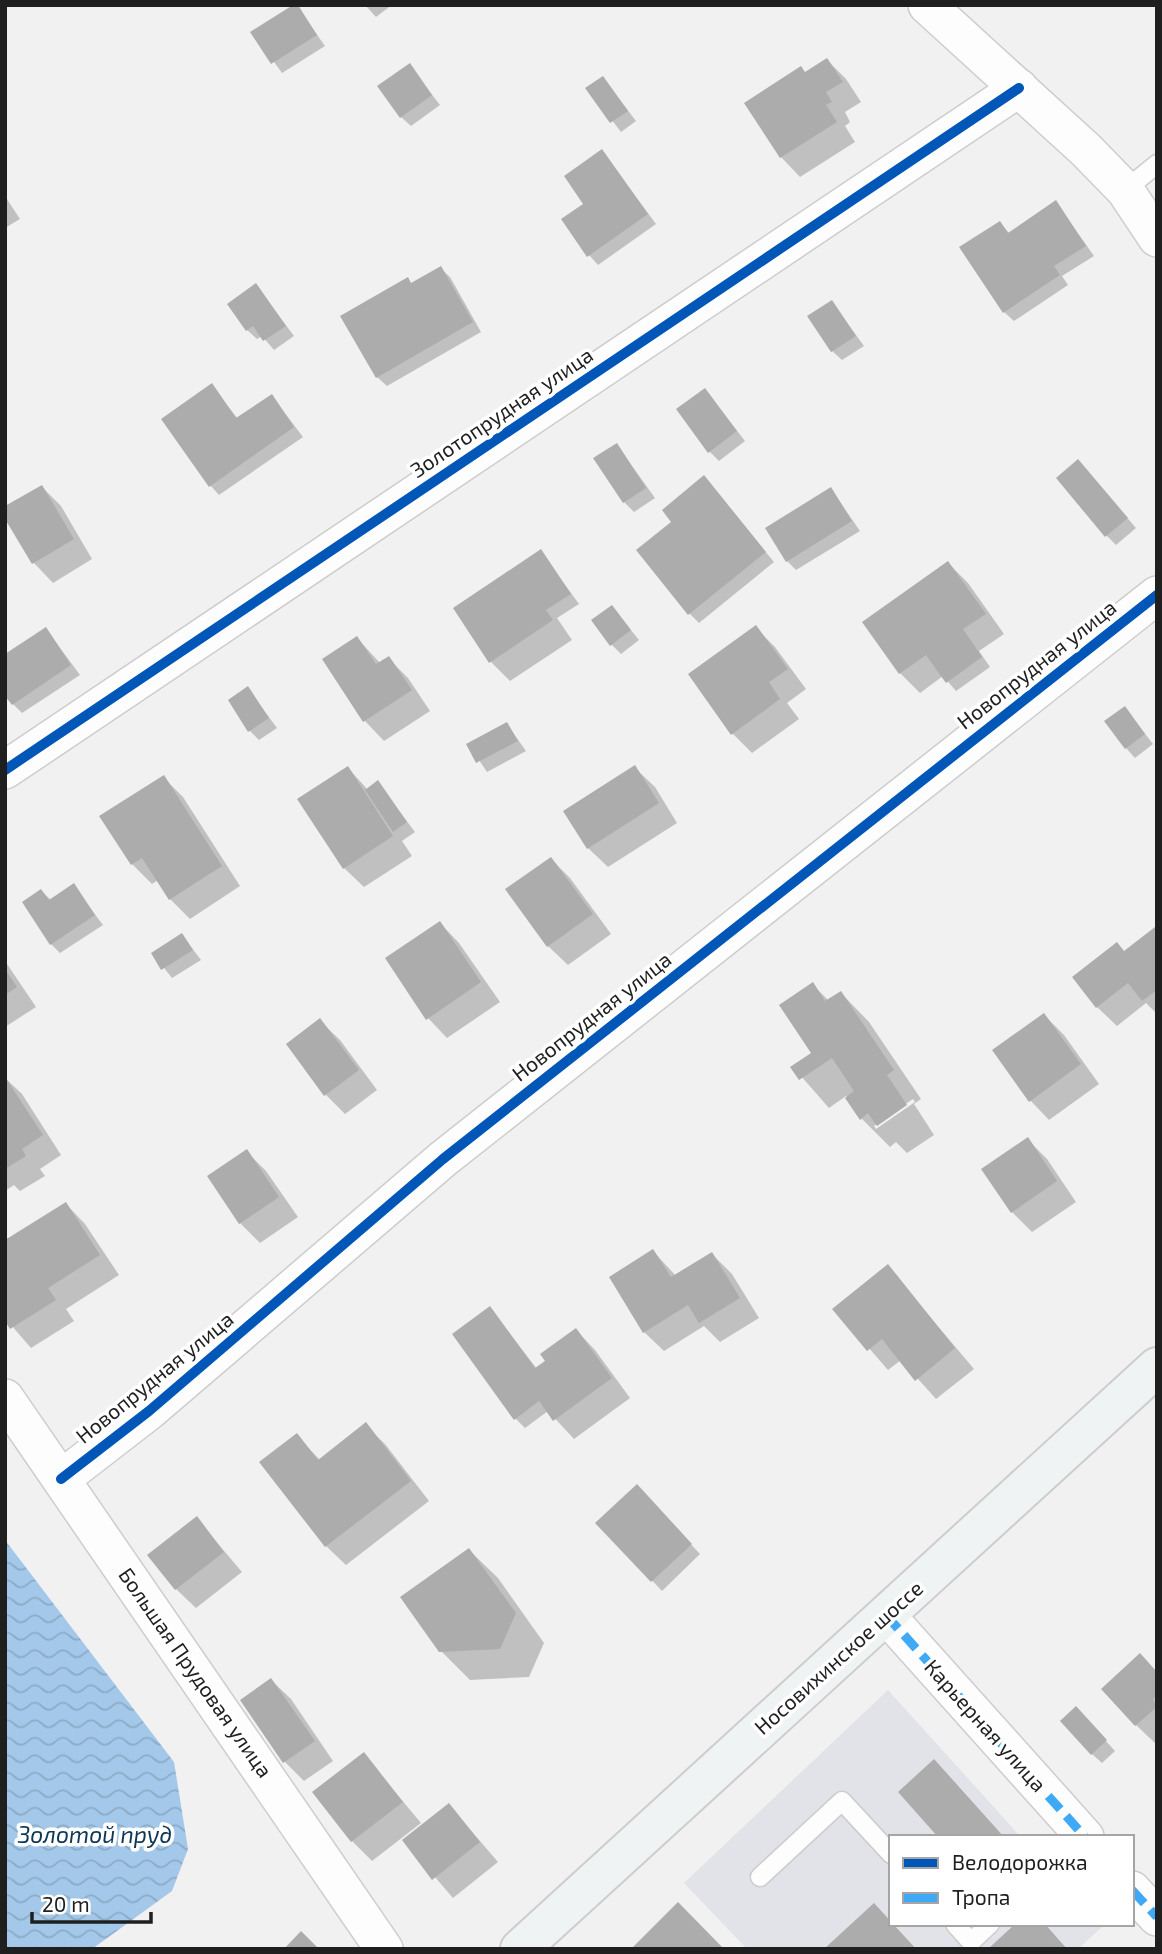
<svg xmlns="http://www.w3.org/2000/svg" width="1162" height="1954" viewBox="0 0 1162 1954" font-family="'Exo 2',sans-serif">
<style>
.built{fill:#e2e3e8}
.water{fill:url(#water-waves)}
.shadow{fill:#0003;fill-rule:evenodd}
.building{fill:#acacac}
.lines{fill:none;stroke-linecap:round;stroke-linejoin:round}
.service-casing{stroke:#cdcdcd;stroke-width:21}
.minor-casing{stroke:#cdcdcd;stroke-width:40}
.secondary-casing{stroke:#cdcdcd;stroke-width:42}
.service{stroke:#fdfdfd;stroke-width:18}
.minor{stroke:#fdfdfd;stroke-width:37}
.secondary{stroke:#eff3f3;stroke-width:38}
.quiet{stroke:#3fa9f5;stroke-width:9;stroke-dasharray:18 9;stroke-linecap:butt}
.cycleway-casing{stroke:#fff;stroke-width:15}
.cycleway{stroke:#0057b8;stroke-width:10}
.labels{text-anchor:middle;stroke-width:7;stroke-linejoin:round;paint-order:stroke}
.street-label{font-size:21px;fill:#1f1f1f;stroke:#fff}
.water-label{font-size:23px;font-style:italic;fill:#0e3756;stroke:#fff}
</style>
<defs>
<pattern id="water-waves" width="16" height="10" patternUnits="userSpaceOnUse" patternTransform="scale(1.75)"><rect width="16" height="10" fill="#a3c8e9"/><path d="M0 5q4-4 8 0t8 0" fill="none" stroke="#8cabc7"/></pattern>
</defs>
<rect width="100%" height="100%" fill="#f1f1f1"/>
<path class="built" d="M888 1690 1021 1837H891V1924H1100L1102 1927 1078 1949H747L684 1883Z"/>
<path class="water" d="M5 1540 174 1762 188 1849 172 1891 92 1949H5Z"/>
<g class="shadow">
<path d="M296 5 325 46 282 73 253 33Z"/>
<path d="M365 5H392L376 17Z"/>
<path d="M827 60 846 79 861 102 845 112 850 122 845 126 855 142 800 177 781 157 806 73Z"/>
<path d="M409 65 440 105 411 126 401 117Z"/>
<path d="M603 78 636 121 621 132 588 89Z"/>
<path d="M602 151 656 224 598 265 589 255 586 204Z"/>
<path d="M5 196 20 219 5 228Z"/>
<path d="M1056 202 1094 256 1062 276 1068 285 1014 321 1004 312 1000 223 1010 234Z"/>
<path d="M440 268 450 277 481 332 387 386 377 377 407 279 412 284Z"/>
<path d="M256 285 294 336 274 350 262 336 257 339 247 330Z"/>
<path d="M832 302 864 346 842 360 832 351Z"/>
<path d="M212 386 238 419 272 396 303 437 219 495 210 485Z"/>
<path d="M705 390 745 441 719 461 709 451Z"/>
<path d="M617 445 655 498 634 512 624 502Z"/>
<path d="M1078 461 1136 528 1116 545 1107 536Z"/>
<path d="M704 477 774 562 699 623 690 614 674 522Z"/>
<path d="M42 487 61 506 92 559 53 583 34 563Z"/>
<path d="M831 489 860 531 796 570 787 561Z"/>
<path d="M541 552 579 604 557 618 572 640 510 681 491 662Z"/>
<path d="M948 563 968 583 1004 634 979 651 990 667 956 691 943 676 920 693 900 673 865 623Z"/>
<path d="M612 607 639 640 621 654 611 644Z"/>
<path d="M755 627 775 647 806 689 787 703 799 719 752 753 732 733Z"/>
<path d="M46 629 80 675 22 713 13 704Z"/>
<path d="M357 638 380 663 388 658 408 678 430 711 384 741 365 721 324 660Z"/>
<path d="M248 689 277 728 259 740 250 731Z"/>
<path d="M1125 708 1153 744 1135 758 1126 748Z"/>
<path d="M507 724 526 751 487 772 469 745Z"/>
<path d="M348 768 368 790 378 783 415 832 402 841 412 856 364 887 344 868Z"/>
<path d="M635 768 655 787 677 823 608 867 588 848Z"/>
<path d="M163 777 183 797 240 886 190 919 170 899 158 880 152 884 132 864Z"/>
<path d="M551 859 570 878 611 934 568 965 548 946Z"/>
<path d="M73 885 103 925 60 953 51 944 41 891 51 900Z"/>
<path d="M440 923 459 943 500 1002 447 1038 428 1018Z"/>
<path d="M1154 929 1157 1014 1146 1003 1117 1026 1097 1007 1125 952Z"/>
<path d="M182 935 201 960 172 978 153 954Z"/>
<path d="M5 961 36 1007 5 1027Z"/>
<path d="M813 985 829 1001 841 993 869 1022 921 1099 914 1104 934 1135 907 1153 896 1142 890 1147 861 1118 846 1096 829 1108 793 1067 813 1053ZM913 1099 915 1102 876 1129 874 1126Z"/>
<path d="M1044 1015 1064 1035 1099 1084 1049 1120 1030 1100Z"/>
<path d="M320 1021 340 1040 377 1090 345 1114 326 1095Z"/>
<path d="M5 1078 22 1094 61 1155 40 1169 45 1176 20 1191 14 1185 5 1191Z"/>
<path d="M1028 1140 1047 1159 1076 1202 1032 1232 1012 1212Z"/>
<path d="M247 1152 266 1171 298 1217 260 1243 240 1223 209 1177Z"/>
<path d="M66 1204 85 1224 119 1275 66 1309 74 1321 31 1348 5 1318Z"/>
<path d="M653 1251 676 1276 712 1254 732 1274 759 1318 720 1342 704 1326 664 1351 644 1332Z"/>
<path d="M888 1267 974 1369 936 1399 901 1360 888 1370 835 1309Z"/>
<path d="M490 1308 537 1369 576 1330 595 1350 630 1398 574 1439 548 1411 525 1428 515 1418Z"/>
<path d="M365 1425 385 1444 429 1501 346 1565 326 1546 296 1435 320 1460Z"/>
<path d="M646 1496 700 1554 662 1591 598 1523Z"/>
<path d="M197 1519 242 1572 196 1608 176 1589Z"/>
<path d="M469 1550 498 1578 544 1643 529 1677 470 1680 441 1651Z"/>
<path d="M1157 1673V1743L1156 1744 1136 1725Z"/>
<path d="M271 1680 291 1699 333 1761 304 1781 285 1762 242 1700Z"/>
<path d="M1085 1718 1115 1751 1102 1763 1092 1754Z"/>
<path d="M364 1755 421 1823 372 1861 352 1841 315 1793Z"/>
<path d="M449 1805 498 1862 453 1898 404 1841Z"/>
</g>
<g class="building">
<path d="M293 5H298L317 35 271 64 250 32Z"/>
<path d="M827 58 843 82 826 92 832 102 826 105 837 122 780 158 744 103 801 66 805 72Z"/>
<path d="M410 63 432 95 400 118 377 86Z"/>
<path d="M603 76 628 111 610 123 585 88Z"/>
<path d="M602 149 648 214 587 257 561 219 583 204 564 176Z"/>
<path d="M1056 200 1086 246 1054 266 1060 275 1003 313 959 247 1000 221 1008 233Z"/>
<path d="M441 266 473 322 376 378 340 316 408 277 411 283Z"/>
<path d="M256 283 286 326 263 341 253 326 246 331 227 304Z"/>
<path d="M832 300 856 336 831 352 807 316Z"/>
<path d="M212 383 236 418 272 394 294 427 209 487 161 419Z"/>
<path d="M705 388 737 431 708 453 676 409Z"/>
<path d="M617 443 646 488 623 503 593 458Z"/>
<path d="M1078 459 1128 518 1105 537 1056 478Z"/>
<path d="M704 475 766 552 688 615 636 550 671 522 662 510Z"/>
<path d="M42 485 74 539 32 564 5 519V506Z"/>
<path d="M831 487 852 521 786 562 765 528Z"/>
<path d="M541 549 571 594 546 610 553 620 489 663 453 608Z"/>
<path d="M948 561 986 614 963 629 982 657 946 683 926 655 899 674 862 622Z"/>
<path d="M612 605 631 630 610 646 591 620Z"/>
<path d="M756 625 788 669 769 682 780 699 731 735 688 674Z"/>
<path d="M46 627 71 665 12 705 5 696V654Z"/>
<path d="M357 636 376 664 389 656 412 690 363 722 322 659Z"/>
<path d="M248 686 269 718 248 732 228 700Z"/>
<path d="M1125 706 1145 734 1125 749 1104 721Z"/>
<path d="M507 722 518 741 476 763 466 744Z"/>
<path d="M635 765 659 803 587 849 563 811Z"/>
<path d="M348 766 393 836 343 869 297 799Z"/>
<path d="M164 775 222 866 169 900 142 858 131 865 99 816Z"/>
<path d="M378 780 407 822 393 832 365 790Z"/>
<path d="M551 857 593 914 547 947 505 889Z"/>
<path d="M74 883 95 915 50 945 22 902 41 889 49 900Z"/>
<path d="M440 921 481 982 426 1020 385 958Z"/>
<path d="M1155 927 1157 990 1142 1001 1128 983 1096 1008 1072 977 1117 942 1124 951Z"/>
<path d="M182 933 193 950 161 970 151 953Z"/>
<path d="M5 969 17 987 5 995Z"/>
<path d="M813 982 825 1001 841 991 894 1070 887 1075 907 1105 877 1126 868 1113 860 1120 845 1098 854 1091 832 1058 799 1080 790 1067 811 1053 779 1005Z"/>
<path d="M1044 1013 1081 1064 1029 1102 992 1050Z"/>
<path d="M320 1018 359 1070 324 1096 286 1044Z"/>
<path d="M5 1077 43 1135 22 1149 26 1156 5 1169Z"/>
<path d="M1028 1137 1057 1181 1011 1213 981 1169Z"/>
<path d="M247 1149 279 1197 239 1224 207 1176Z"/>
<path d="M66 1202 100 1255 48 1288 56 1300 10 1329 5 1321V1240Z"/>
<path d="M653 1249 671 1277 712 1252 740 1298 699 1323 688 1305 643 1333 609 1277Z"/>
<path d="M888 1264 955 1348 915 1381 882 1339 867 1351 832 1309Z"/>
<path d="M490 1306 535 1368 545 1361 540 1354 576 1328 612 1378 553 1421 539 1401 514 1420 452 1334Z"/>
<path d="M366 1422 411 1481 325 1547 259 1462 297 1433 318 1460Z"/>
<path d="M637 1484 692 1544 651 1582 595 1523Z"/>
<path d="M197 1516 224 1552 175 1590 147 1555Z"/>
<path d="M469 1548 516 1613 500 1649 439 1652 400 1597Z"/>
<path d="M1140 1653 1157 1672V1695L1153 1699 1157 1707 1135 1726 1101 1689Z"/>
<path d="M271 1678 315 1741 283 1763 240 1700Z"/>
<path d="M1076 1706 1107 1740 1091 1755 1060 1721Z"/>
<path d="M364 1752 403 1802 351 1842 312 1792Z"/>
<path d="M934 1759 1004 1837H938L898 1792Z"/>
<path d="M449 1803 480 1842 432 1880 402 1840Z"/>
<path d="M678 1902 724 1949H631Z"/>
<path d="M874 1903 916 1949H824Z"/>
<path d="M1015 1924H1045L1067 1949H988Z"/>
<path d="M301 1931 319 1949H284Z"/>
</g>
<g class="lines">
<defs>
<g id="service">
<path d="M1125 190 1157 164"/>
<path d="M760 1877 842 1801 891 1854"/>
<path d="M955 1924 971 1942 990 1924"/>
</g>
<g id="minor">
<path d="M927 5 1086 150 1125 190 1157 238"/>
<path d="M5 770 1019 88"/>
<path d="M5 1398 384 1949"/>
<path d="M61 1479 149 1411 443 1159 1157 595"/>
<path d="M886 1615 1085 1837"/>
<path d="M1132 1890 1157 1917"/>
</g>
<path id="secondary" d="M520 1949 1157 1367"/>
</defs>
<use href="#service" class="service-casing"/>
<use href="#minor" class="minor-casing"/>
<use href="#secondary" class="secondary-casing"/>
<use href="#service" class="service"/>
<use href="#minor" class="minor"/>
<use href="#secondary" class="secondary"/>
<g class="quiet">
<path d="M886 1615 1085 1837"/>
<path d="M1132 1890 1157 1917"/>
</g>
<defs>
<g id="cycleway">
<path d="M5 770 1019 88"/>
<path d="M61 1479 149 1411 443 1159 1157 595"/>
</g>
</defs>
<use href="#cycleway" class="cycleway-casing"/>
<use href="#cycleway" class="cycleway"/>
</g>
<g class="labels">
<g class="street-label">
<text transform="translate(502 413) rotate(-34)" y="7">Золотопрудная улица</text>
<text transform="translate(1037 665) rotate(-38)" y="7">Новопрудная улица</text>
<text transform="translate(592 1017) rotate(-38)" y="7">Новопрудная улица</text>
<text transform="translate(155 1378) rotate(-39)" y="7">Новопрудная улица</text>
<text transform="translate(839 1658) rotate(-42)" y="7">Носовихинское шоссе</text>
<text transform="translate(195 1673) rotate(55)" y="7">Большая Прудовая улица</text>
<text transform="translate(985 1726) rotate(48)" y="7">Карьерная улица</text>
</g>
<g class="water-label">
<text x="95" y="1843">Золотой пруд</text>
</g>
</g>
<rect width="1162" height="1954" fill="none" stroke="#1f1f1f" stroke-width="14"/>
<rect x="889" y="1835" width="245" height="91" fill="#ffffff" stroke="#a5a5a5" stroke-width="2"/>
<rect x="903" y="1858" width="35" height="10" fill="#0057b8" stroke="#a5a5a5" stroke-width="2"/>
<text x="952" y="1870" font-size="21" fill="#1f1f1f">Велодорожка</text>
<rect x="903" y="1893" width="35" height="10" fill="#3fa9f5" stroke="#a5a5a5" stroke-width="2"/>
<text x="952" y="1905" font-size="21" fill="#1f1f1f">Тропа</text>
<path d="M32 1912v10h119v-10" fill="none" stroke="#1f1f1f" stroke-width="3.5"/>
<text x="42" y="1912" font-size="21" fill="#1f1f1f" stroke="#ffffff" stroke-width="5" paint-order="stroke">20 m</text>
</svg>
